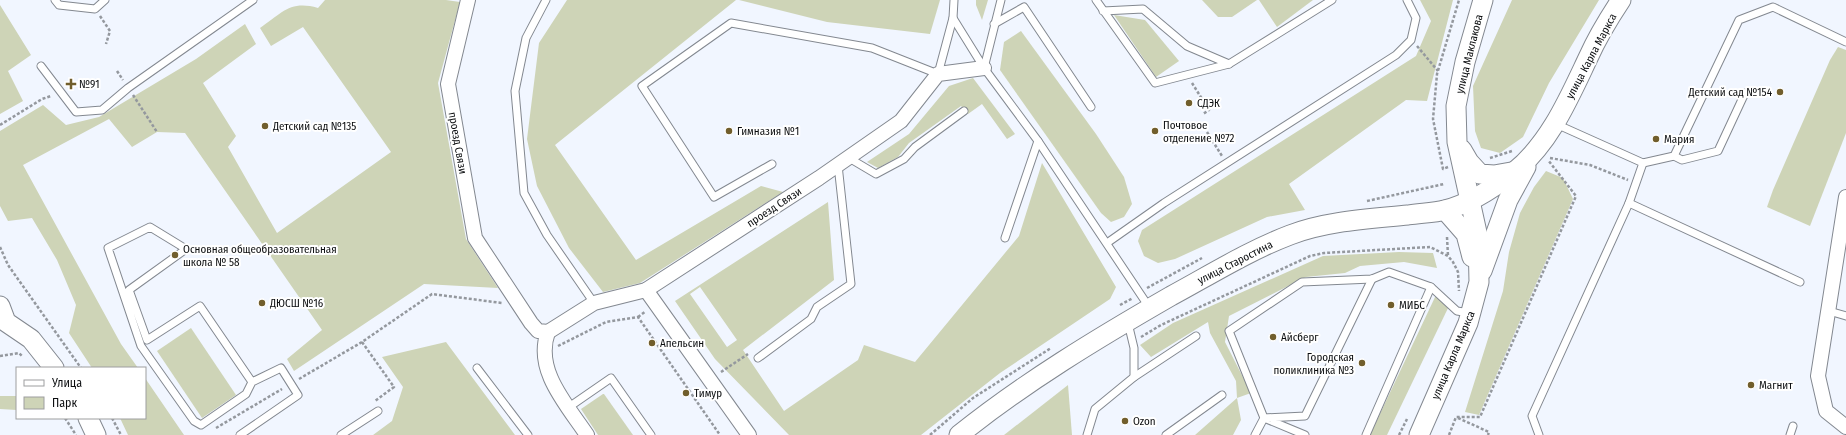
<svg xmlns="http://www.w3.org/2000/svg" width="1846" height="435" viewBox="0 0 1846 435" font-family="'Fira Sans Condensed',sans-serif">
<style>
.green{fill:#ced4b7;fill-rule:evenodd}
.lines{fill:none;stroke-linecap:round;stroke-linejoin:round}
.lane-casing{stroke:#838890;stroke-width:9}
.street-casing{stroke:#838890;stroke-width:16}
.secondary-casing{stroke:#838890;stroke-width:21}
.path{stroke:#94989e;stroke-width:2.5;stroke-dasharray:3 2;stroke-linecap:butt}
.lane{stroke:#fff;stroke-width:7}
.street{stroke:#fff;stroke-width:14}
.secondary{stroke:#fff;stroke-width:19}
.poi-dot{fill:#715e2c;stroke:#fff;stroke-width:1.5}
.labels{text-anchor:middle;stroke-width:4;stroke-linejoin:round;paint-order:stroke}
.street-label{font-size:11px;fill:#0b0d0f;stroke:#fff}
.poi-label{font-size:11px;fill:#0b0d0f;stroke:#fff;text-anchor:start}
</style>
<rect width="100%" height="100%" fill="#f1f6ff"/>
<g class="green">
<path d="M325 0H446L460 2 438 83 466 239 498 288 424 284 294 371 287 359 322 330 185 133 157 132 132 147 109 119 23 165 121 344 138 368H92L69 333 76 305 57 260 32 218 8 221 0 206V131L43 105 66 125 99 117 196 59 245 24 256 44 203 83 236 136 228 147 277 233 391 152 303 27 271 46 260 28C282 13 290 0 318 8Z"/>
<path d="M567 0H736L555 145 636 260 761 186 783 192 640 283 603 292 569 248 537 186 527 139 539 43Z"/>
<path d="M739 0H940L930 34 827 22Z"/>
<path d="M976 0H988L982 20 976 5Z"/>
<path d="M1202 0H1257L1232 17H1218Z"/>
<path d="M1259 0H1313L1277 27Z"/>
<path d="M1420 0H1453L1427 101 1406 100 1289 184 1305 210 1267 217 1175 259 1158 263 1144 256 1138 241 1142 230 1416 56 1431 21Z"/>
<path d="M1512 0H1599L1549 83 1523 137 1500 153 1481 148 1475 131 1473 86Z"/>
<path d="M0 5 31 55 8 71 23 101 0 114Z"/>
<path d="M1114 15 1145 20 1179 61 1156 77Z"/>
<path d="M1021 31 1096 134 1124 177 1132 204 1124 217 1111 222 1101 213 1000 70 1004 42Z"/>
<path d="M1838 47 1846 50V133L1810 226 1767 207 1773 190 1830 60Z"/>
<path d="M973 78 1015 134 1007 139 982 104 968 114 961 106 909 143 898 157 878 168 867 162 909 134 949 86Z"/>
<path d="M1042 163 1116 287 1110 299 1000 373 921 435H789L715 359 675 301 828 202 834 280 743 350 784 411 858 360 864 345 915 362 1019 236ZM700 287 737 340 727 347 690 294Z"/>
<path d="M1546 171 1563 178 1573 199 1479 415 1465 412 1503 291 1509 252 1520 213 1534 187Z"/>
<path d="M1399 252 1433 253 1437 268 1404 262 1360 266 1345 273 1306 277 1229 316 1225 342 1251 393 1237 398 1241 420 1233 435H1195L1237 398 1236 381 1210 333 1208 322 1151 357 1140 345 1173 323 1323 256Z"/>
<path d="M1436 295 1449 306 1387 435H1370Z"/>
<path d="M191 328 236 395 202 418 157 351Z"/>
<path d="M446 342 515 435H373L392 421 403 387 382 357Z"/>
<path d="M145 378 184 435H128L120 418H145Z"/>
<path d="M1068 385 1072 435H1004Z"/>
<path d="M603 394H604L633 435H598L581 409Z"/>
<path d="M0 396H17V410L0 409Z"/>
</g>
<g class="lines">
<defs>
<g id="lane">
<path d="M55 0 59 5 95 9 105 0"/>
<path d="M546 0 526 38 515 91 524 193 547 235 594 303"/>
<path d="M954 0 953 18 984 68 1038 141"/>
<path d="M1096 0 1155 83 1229 64 1332 0"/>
<path d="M1103 11 1143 9 1187 46 1229 64"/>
<path d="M994 24 1024 7 1091 107"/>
<path d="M41 66 76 112 102 110 128 88 253 0"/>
<path d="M984 68 1001 0"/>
<path d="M1674 156 1682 160 1718 151 1745 93"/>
<path d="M849 158 876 174 904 159 915 147 964 111"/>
<path d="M1643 163 1674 156 1739 20 1773 7 1846 42"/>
<path d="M772 164 714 197 642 86 731 23 872 48 938 74 953 18"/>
<path d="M1629 203 1800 282"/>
<path d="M1005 238 1038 141 1149 307"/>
<path d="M1107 243 1164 203 1396 55 1411 40 1416 18 1407 0"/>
<path d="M1829 311 1846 316"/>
<path d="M758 358 811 319 817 307 851 284 838 165"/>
<path d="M477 368 528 435"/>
<path d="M1134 377 1196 336"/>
<path d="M569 407 611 378 651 435"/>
<path d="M240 435 298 395 281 368 252 382 200 306 147 340 129 290 186 249 150 227 108 248 141 346 194 421 201 425 246 394 252 382"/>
<path d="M341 435 378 411"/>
<path d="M1087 435 1095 409 1134 377V348L1128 323"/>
<path d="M1166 435 1222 395"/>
<path d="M1255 435 1264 418 1229 331 1302 282 1372 279 1389 272 1431 287 1457 311 1470 313"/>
<path d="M1305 435 1264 418 1305 416 1372 279"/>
<path d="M1366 435 1431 287"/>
<path d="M1539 435 1532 416 1629 203 1643 163 1556 124"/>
<path d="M1790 435 1793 426"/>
</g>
<g id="street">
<path d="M468 0 448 84 475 238 531 323 538 331 548 332C534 370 567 405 587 435"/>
<path d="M1846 197 1818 376 1826 411 1846 427"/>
<path d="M646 290 749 435"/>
<path d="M548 332 594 303 646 290 819 178 901 121 938 74 984 68"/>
</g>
<g id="secondary">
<path d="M1462 150 1469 162 1480 174 1494 175 1511 172"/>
<path d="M1445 210 1466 234 1472 257"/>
<path d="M1482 271 1508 200 1526 167"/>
<path d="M0 306 6 322 31 339 54 368"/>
<path d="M88 418 96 435"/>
<path d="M959 435C1025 382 1098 338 1171 296 1210 275 1248 251 1290 235 1326 221 1369 219 1408 215 1420 213 1434 213 1445 210 1469 204 1495 187 1514 172 1550 143 1569 98 1588 58 1597 38 1609 18 1621 0"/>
<path d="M1419 435 1468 323 1479 282 1478 237 1457 142 1456 106 1465 62 1483 0"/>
</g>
</defs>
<use href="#lane" class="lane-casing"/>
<use href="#street" class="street-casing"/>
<use href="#secondary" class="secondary-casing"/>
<g class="path">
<path d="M100 16 110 31 106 44"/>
<path d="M1417 46 1438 71"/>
<path d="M117 71 123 80"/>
<path d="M1192 83 1209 110 1203 114"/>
<path d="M133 95 157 132"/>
<path d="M0 125 42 99 51 96"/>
<path d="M1207 132 1222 156"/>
<path d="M1490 158 1512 151"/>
<path d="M1550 158 1590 165 1628 180"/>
<path d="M1448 167 1443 169 1433 119 1437 74 1459 0"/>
<path d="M1367 201 1444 184"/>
<path d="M1447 237 1448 256"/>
<path d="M0 247 8 265 81 368"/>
<path d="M1147 288 1202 258"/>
<path d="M1120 305 1133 298"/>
<path d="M638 317 646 311"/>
<path d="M1141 337 1161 325 1310 256 1324 253 1430 247 1448 256 1453 262 1458 272 1459 291"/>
<path d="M362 342 394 387 375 401"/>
<path d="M558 346 606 322 638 317 720 435"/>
<path d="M0 356 19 353 22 356"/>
<path d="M721 372 748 354"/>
<path d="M299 379 362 342 432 294 502 303"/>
<path d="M65 418 76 435"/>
<path d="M112 418 121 435"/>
<path d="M1458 418 1489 432 1488 435"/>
<path d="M216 428 282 389"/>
<path d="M930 435 973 398 1051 348"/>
<path d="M1399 435 1407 419"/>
<path d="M1449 435 1456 417H1480L1576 196 1548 160"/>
</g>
<use href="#lane" class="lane"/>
<use href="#street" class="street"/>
<use href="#secondary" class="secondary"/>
</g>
<g class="poi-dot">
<path d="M69 78h4v4h4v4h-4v4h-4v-4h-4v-4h4z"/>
<circle cx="1780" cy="92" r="4"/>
<circle cx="1189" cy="103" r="4"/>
<circle cx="265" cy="126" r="4"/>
<circle cx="729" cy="131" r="4"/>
<circle cx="1155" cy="131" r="4"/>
<circle cx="1656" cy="139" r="4"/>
<circle cx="175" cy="255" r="4"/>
<circle cx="262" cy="303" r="4"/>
<circle cx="1391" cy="305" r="4"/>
<circle cx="1273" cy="337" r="4"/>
<circle cx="652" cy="343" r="4"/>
<circle cx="1362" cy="363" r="4"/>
<circle cx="1751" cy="385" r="4"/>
<circle cx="686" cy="393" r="4"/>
<circle cx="1125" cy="421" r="4"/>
</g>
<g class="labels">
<g class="street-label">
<text transform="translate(1469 54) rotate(-76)" y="4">улица Маклакова</text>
<text transform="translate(1591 56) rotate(-62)" y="4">улица Карла Маркса</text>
<text transform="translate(458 143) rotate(80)" y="4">проезд Связи</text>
<text transform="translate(774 207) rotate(-33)" y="4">проезд Связи</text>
<text transform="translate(1235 262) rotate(-27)" y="4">улица Старостина</text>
<text transform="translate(1453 355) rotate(-67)" y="4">улица Карла Маркса</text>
</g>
<g class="poi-label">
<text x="79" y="88">№91</text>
<text x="1772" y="96" text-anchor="end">Детский сад №154</text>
<text x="1197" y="107">СДЭК</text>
<text x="1163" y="129">Почтовое<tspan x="1163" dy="13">отделение №72</tspan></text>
<text x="273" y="130">Детский сад №135</text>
<text x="737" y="135">Гимназия №1</text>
<text x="1664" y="143">Мария</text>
<text x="183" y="253">Основная общеобразовательная<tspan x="183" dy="13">школа № 58</tspan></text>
<text x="270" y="307">ДЮСШ №16</text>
<text x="1399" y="309">МИБС</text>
<text x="1281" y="341">Айсберг</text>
<text x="660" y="347">Апельсин</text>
<text x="1354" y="361" text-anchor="end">Городская<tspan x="1354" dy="13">поликлиника №3</tspan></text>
<text x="1759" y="389">Магнит</text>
<text x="694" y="397">Тимур</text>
<text x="1133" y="425">Ozon</text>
</g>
</g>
<rect x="16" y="367" width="130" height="52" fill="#ffffff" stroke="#9d9e9f"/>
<rect x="24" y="380" width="20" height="6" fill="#ffffff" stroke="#9d9e9f"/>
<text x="52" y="387" font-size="12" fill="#0b0d0f">Улица</text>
<rect x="24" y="397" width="20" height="12" fill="#ced4b7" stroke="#9d9e9f"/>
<text x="52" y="407" font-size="12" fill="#0b0d0f">Парк</text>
</svg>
